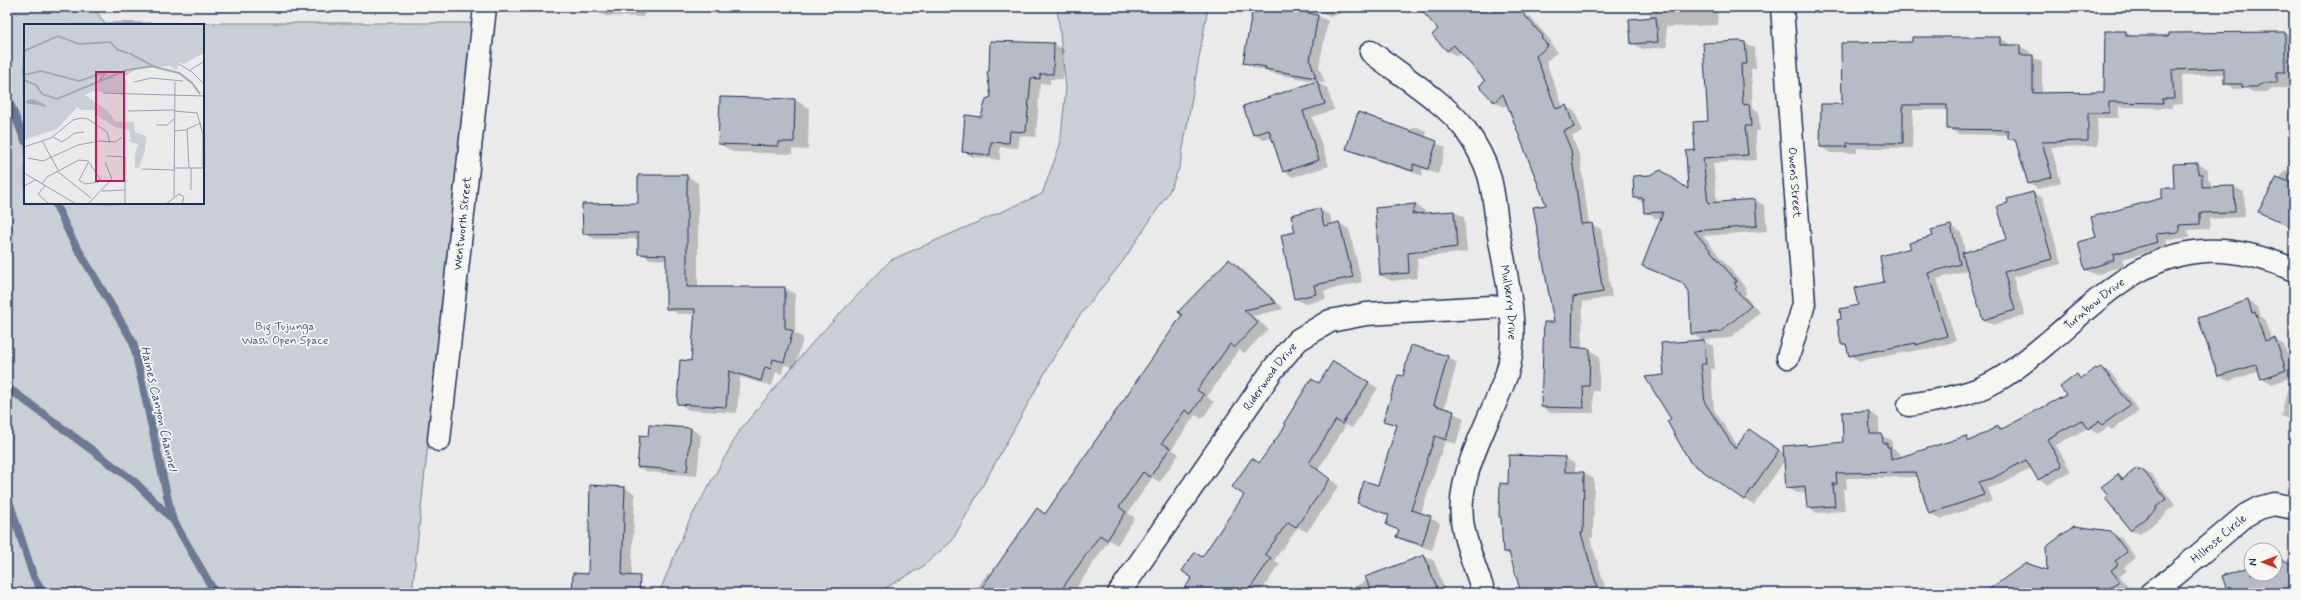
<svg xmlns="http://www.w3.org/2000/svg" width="2301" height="600" viewBox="0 0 2301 600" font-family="Mynerve,sans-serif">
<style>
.green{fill:#caced5;stroke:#727e9a;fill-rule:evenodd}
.shadow{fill:#0003}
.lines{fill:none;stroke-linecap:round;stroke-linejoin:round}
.stream{stroke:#6c7995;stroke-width:8}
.building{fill:#b6bbc6;stroke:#1b2f5e}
.minor-casing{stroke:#1b2f5e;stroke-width:25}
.minor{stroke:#f6f6f2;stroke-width:22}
.labels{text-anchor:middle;stroke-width:3.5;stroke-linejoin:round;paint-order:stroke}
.street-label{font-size:12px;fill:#1b2f5e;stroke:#f6f6f2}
.park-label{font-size:12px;fill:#47577c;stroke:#f6f6f2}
.water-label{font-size:13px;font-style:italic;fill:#44547a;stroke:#f6f6f2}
.inset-river{fill:none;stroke:#a2aaba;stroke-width:2}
.inset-road{fill:none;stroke:#979fb1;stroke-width:1}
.view{fill:#c2185b;fill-opacity:0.15;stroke:#c2185b;stroke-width:2}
.inset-edge{fill:none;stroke:#1b2f5e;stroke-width:2}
</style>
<rect width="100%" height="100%" fill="#e9eae9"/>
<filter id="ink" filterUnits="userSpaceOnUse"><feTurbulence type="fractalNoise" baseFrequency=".025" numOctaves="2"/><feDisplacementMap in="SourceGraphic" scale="8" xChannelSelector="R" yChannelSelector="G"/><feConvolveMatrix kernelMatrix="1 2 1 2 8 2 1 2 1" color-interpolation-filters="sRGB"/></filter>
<g filter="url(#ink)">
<g class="green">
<path d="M7 7H94L104 23H473L412 593H7ZM25 25H203V203H25Z"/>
<path d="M1057 7H1208L1180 166 1169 192 1123 261 1077 319 1051 362 952 541 922 567 877 593H659L689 521 740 430 813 342 891 260 1042 194 1060 145 1066 88Z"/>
</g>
<g class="shadow">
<path d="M596 7H647L643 17 606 16 596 11Z"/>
<path d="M1254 7 1278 8 1318 16 1328 21 1319 66 1325 83 1276 74 1254 68 1244 62Z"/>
<path d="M1319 7H1359L1330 17 1320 11Z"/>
<path d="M1420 7H1498L1520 12 1530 17 1552 42 1551 44 1557 52 1546 62 1563 107 1566 106 1575 112 1583 132 1572 136 1580 157 1589 224 1601 229 1612 297 1583 302 1582 349 1590 350 1599 356V391H1593L1594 413H1551L1542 407 1555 323 1547 206 1508 104 1504 107 1495 102 1487 81 1462 52 1457 56 1447 51 1433 35 1439 29Z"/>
<path d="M1649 7H1717L1718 25 1666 27 1667 47 1642 49 1632 43 1650 19Z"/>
<path d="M2126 32 2134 37 2229 33 2294 34V88H2272L2267 92H2253L2247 89H2234L2225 83V74L2182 75 2183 104 2172 105V108L2119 107V118H2097L2098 146 2051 147 2061 182 2038 189 2028 183 2017 143 2009 138V135L1958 134 1948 128V110H1913L1912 148H1857V153H1831L1821 147 1843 105 1913 43V38H2000L2010 44V46H2020L2030 52V56L2042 62V94L2105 93Z"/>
<path d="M1745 43 1755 48 1756 69H1751L1753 108 1758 111 1760 131H1755L1757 160 1713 163 1717 203 1755 200 1765 206 1767 231 1703 236 1746 288 1744 289 1747 293 1744 295 1760 312 1730 338 1702 340 1692 334 1690 290 1684 284 1643 266 1662 218H1655L1645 212 1644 203 1635 198 1650 176 1661 171 1689 190 1696 151Z"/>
<path d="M1054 44 1064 50 1063 79H1050V84L1040 83 1036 137 1020 136 1018 148 1000 147V160L973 157 963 151 992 98Z"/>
<path d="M1317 82 1327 88 1334 110 1312 117 1329 166 1293 177 1284 171 1273 138 1264 140 1254 135 1245 106Z"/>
<path d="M795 100 809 108 808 150 792 149V154L734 152 719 144Z"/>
<path d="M1418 127 1427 132 1425 138 1446 148 1438 174 1422 169 1423 176 1357 154 1347 148Z"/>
<path d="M2198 164 2208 169V179L2211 181V188L2234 187 2244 192 2245 217 2209 219 2210 229 2188 230 2189 238 2166 239 2168 247 2122 259 2124 265 2096 275 2086 270 2079 243 2097 238 2163 199 2175 189Z"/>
<path d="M2285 170 2294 174V228L2260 212 2267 196 2269 197Z"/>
<path d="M639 176H687L698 183V288H784L795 294V333L803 338 795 367 784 365 782 374 776 372 772 386 740 377 737 413 689 410 678 403 692 362 695 314H678L667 308V260L650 259 639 253V239H595L584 233 639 204Z"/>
<path d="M2033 193 2043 198 2061 264 2013 277 2025 315 1993 325 1983 319 1968 270 1937 279 1956 341 1927 350 1924 349 1859 361 1850 355 1847 346 1842 344 1843 320 1885 283 1912 249 1951 226 1961 232 1965 253 2008 240V199Z"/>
<path d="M1416 205 1425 211 1424 214 1454 212 1464 217 1467 252 1417 258 1418 278 1391 281 1381 275 1376 209Z"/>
<path d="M1320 210 1330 215 1332 225 1339 223 1349 229 1362 282 1324 291 1326 299 1304 304 1295 298 1296 233Z"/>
<path d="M1230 260 1239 266 1284 309 1253 316 1268 329 1245 353 1239 350 1207 397 1214 402 1202 419 1195 415 1172 449 1179 454 1160 482 1152 478 1128 513 1135 518 1117 545 1109 540 1077 587 1084 593H974L988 572 992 574 1037 509 1046 514Z"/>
<path d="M2248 301 2258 307 2261 317 2265 319 2272 340 2274 339 2284 345 2294 373V376L2291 377 2294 378V422L2281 416 2290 378 2272 384 2262 378 2260 373 2257 372 2229 381 2219 376Z"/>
<path d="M1703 341 1713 346 1715 369H1711L1714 410 1738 446 1759 436 1785 454 1806 445 1809 447 1844 443 1869 412 1879 418V435L1892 440V448L1900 454V458L1965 437 1972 441 1998 427 2002 430 2067 395 2077 376 2082 379 2096 369 2098 370 2102 368 2111 373 2139 411 2112 430 2108 427 2098 434 2088 428 2056 445 2071 471 2048 485 2039 479 2031 468 2004 483 1988 488 1993 501 1940 519 1930 513 1918 477 1846 478 1847 489H1843L1845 511 1817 513 1808 507 1806 492 1797 493 1787 487 1785 460 1754 505 1744 499 1672 419 1665 376Z"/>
<path d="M1448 357 1457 363 1444 409 1464 418 1456 444 1445 441 1421 514 1440 523 1432 550 1407 542 1397 537 1399 531 1387 525 1390 516 1358 502 1379 486 1398 427 1385 420 1404 377Z"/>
<path d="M1334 362 1378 388 1352 428 1346 425 1318 470 1339 486 1307 532 1298 527 1274 560 1280 564 1260 593H1182L1193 577 1203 558 1246 495 1260 464 1320 385Z"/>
<path d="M691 429 701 435 697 476 648 472 638 467 649 437Z"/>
<path d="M1565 458 1575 464V473H1584L1594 479 1593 538H1590L1607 593H1522L1511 556 1504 552 1509 485Z"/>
<path d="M2137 469 2140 471 2142 470 2152 475 2175 505 2165 513 2166 515 2140 534 2130 529 2109 496 2118 475 2125 479Z"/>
<path d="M591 486 625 488 635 494 631 590 629 593H573L589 575Z"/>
<path d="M2111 532 2121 538 2136 558 2124 567 2127 571 2120 576 2128 587 2119 593H1998L2048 572Z"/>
<path d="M1424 556 1434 561 1446 593H1358L1355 586Z"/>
</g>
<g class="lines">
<g class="stream">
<path d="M7 96 25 141"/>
<path d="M55 203 72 239 133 342 172 518 215 593"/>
<path d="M7 387 135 482 171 518"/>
<path d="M7 495 33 575 43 593"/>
</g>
</g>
<g class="building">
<path d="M1253 7H1277L1318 15 1310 60 1316 78 1265 69 1266 67 1243 63Z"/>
<path d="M1418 7H1517L1543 36 1541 38 1548 46 1536 56 1556 109 1566 105 1574 127 1563 131 1571 150 1581 224 1592 223 1603 292 1573 297 1572 347 1590 349 1589 386H1583L1584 408 1541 407 1544 322H1554L1533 207 1546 205 1503 94 1494 102 1479 86 1485 81 1454 45 1447 51 1432 35 1438 29Z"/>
<path d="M1656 17 1658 42 1631 44 1629 19Z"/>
<path d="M2105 31H2126V36H2169V33L2285 32V72H2277V83H2262L2257 87H2242V84H2224V68L2172 70 2174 99H2162L2163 103 2109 102V113H2088V141L2042 142 2052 177 2028 184 2015 139H2008V130L1947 129V105H1903V143H1847V147H1820L1821 104H1842L1841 43 1912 42V37H2000V45H2020V55H2033V93L2104 92Z"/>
<path d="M990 41 1054 43 1053 74H1040V79L1031 78 1026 132 1010 131 1009 143 991 142 990 155 962 152 965 115 981 117 986 99 991 97 987 72 989 71Z"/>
<path d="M1739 41 1745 42 1747 64H1741L1743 105 1749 104 1751 126H1745L1748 155 1703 158 1708 203 1755 199 1757 226 1694 231 1737 282 1734 283 1737 287 1735 289 1751 306 1720 332 1691 334 1689 291 1681 282 1642 266 1663 212 1644 213 1643 198H1634L1633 176 1650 175 1661 170 1688 189 1686 151 1695 150 1693 122 1708 121 1703 43Z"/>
<path d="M1317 81 1325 104 1303 111 1319 160 1283 172 1269 130 1253 135 1243 106Z"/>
<path d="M720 97 795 99 794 142H778V146L718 144Z"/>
<path d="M1358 112 1437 141 1428 169 1413 164V171L1346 149Z"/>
<path d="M2198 163V174H2202V187L2234 186 2235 212 2200 213V224L2179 225V232L2156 234 2158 242 2113 254 2114 260 2085 270 2078 242 2096 237 2091 217 2162 198V188H2174L2173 164Z"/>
<path d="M638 175H687V287H785V328L793 331 784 362 773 359 771 369 765 367 761 381 729 371 726 407 677 404 680 360 691 361 695 309H666V255L638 254V233L583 234 582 204 638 203Z"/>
<path d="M2277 177 2294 184V228L2258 212Z"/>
<path d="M2033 192 2052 259 2004 272 2015 310 1983 320 1962 253 2007 239 1997 206 2008 203 2007 199Z"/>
<path d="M1416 204 1412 214 1454 211 1457 247 1408 253 1409 273 1380 275 1375 208Z"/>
<path d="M1320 208 1324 226 1339 222 1353 277 1314 285 1316 294 1294 299 1281 235 1295 232 1291 215Z"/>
<path d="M1951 225 1960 264 1928 273 1947 336 1916 345V343L1849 356 1846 344H1841L1837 320 1841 319 1840 309 1858 305 1854 288 1884 282 1880 256 1911 248 1909 243 1933 236 1931 230Z"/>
<path d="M1229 259 1276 303 1244 310 1258 323 1234 348 1230 344 1197 390 1204 395 1191 414 1185 410 1162 443 1170 448 1150 477 1143 472 1119 507 1126 512 1107 540 1100 535 1059 593H978L1037 508 1045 514 1182 315 1178 312Z"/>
<path d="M2248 300 2252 313 2255 312 2265 341 2275 338 2286 370 2261 379 2256 365 2218 376 2198 318Z"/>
<path d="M1704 340 1706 364H1701L1705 403 1735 449 1749 429 1779 450 1744 500 1690 462 1667 421 1671 419 1645 377 1664 375 1661 343Z"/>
<path d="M1411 345 1448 356 1434 405 1454 411 1446 440 1435 436 1411 510 1431 516 1422 545 1396 537 1399 530 1386 525 1389 515 1357 503 1364 481 1378 485 1397 425 1383 421 1398 375 1403 376Z"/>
<path d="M1333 361 1369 382 1342 424 1336 420 1309 463 1330 479 1296 527 1288 522 1265 554 1271 558 1247 593H1181L1192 578 1182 571 1195 552 1202 557 1244 495 1232 487 1252 458 1259 463 1286 425 1284 423 1311 379 1319 383Z"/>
<path d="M2102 367 2130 405 2102 425 2099 421 2088 429 2081 420 2047 439 2062 466 2038 480 2026 460 1993 478 1979 482 1984 495 1929 514 1916 472 1836 473 1837 484H1833L1835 506 1807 508 1805 486 1786 488 1783 446 1806 444 1807 446 1843 442 1842 412 1869 411 1870 434H1882L1883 443H1887V447H1890L1891 460 1966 436 1968 442 1998 426 2000 430 2066 395 2060 387 2077 374 2080 379 2096 368 2097 370Z"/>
<path d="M649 425 691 428 687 471 637 467 640 435 648 436Z"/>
<path d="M1509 455 1565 457V472H1584L1583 533H1581L1599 593H1521L1509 552H1503L1501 517H1499L1500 483 1508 484Z"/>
<path d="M2137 468 2139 471 2142 469 2166 499 2156 507 2157 509 2130 530 2105 498 2108 496 2101 487 2118 474 2122 480Z"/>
<path d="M590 485 625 487 622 575 640 576 639 593H572L573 573 588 574Z"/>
<path d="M2074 526 2111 531 2127 552 2115 561 2118 565 2111 570 2119 581 2103 593H1984L2026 563 2047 570 2046 547Z"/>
<path d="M1424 555 1439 593H1372L1365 577Z"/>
<path d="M2275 557 2294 565V593H2228L2222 576 2251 566V574H2275Z"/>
</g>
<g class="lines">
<defs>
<g id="minor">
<path id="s1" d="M1782 7 1804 304 1788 357"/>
<path id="s2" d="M1371 52C1398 73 1446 103 1465 129 1475 143 1484 159 1489 175 1494 192 1495 211 1498 229 1505 273 1521 330 1507 373 1491 422 1451 479 1464 532 1469 553 1477 573 1484 593"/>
<path id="s3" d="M1909 405C1937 400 1970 396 1996 381 2016 370 2034 354 2052 339 2076 319 2100 295 2127 278 2183 242 2235 244 2294 270"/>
<path id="s4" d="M439 440 485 7"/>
<path id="s5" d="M1119 593 1274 368 1298 340 1330 321 1366 314 1510 306"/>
<path id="s6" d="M2151 593 2174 576 2246 515 2259 508 2274 504 2294 508"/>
</g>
</defs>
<use href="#minor" class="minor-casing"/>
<use href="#minor" class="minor"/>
</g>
</g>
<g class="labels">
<g class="street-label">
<text dy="4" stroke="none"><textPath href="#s1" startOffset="176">Owens Street</textPath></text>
<text dy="4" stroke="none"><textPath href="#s4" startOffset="218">Wentworth Street</textPath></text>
<text dy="4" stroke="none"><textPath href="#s2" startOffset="303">Mulberry Drive</textPath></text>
<text dy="4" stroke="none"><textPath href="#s3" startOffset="216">Turnbow Drive</textPath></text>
<text dy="4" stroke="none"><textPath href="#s5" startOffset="264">Riderwood Drive</textPath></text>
<text dy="4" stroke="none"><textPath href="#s6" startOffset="87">Hillrose Circle</textPath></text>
</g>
<g class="park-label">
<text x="285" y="330">Big Tujunga<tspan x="285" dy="14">Wash Open Space</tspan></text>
</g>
<g class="water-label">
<text transform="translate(160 408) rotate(77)" y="5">Haines Canyon Channel</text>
</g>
</g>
<g transform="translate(24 24)">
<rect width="180" height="180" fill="#e9eae9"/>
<path d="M0 0H180V29L159 40 156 38 152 46 146 42 113 45 99 53V71L69 67 61 71 84 87 91 97 110 98 111 108 122 112 121 126 115 144H111V131L114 120 103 117 107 115 105 106 91 103 75 93 70 86H57L53 83 33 105 0 116Z" fill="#caced5"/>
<path d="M8 75 20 80 23 83 2 79 3 76Z" fill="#a2aaba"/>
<path class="inset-river" d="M0 27 34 12 55 20 86 18 94 26 104 29M105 29 131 43 155 49 168 59 176 70M0 51 17 47 55 57 82 48 76 56M0 56 12 61 18 70 33 75 103 46 130 42"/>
<path class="inset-road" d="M155 40 168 48 180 60M166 46 179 38M110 58 127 54 159 57M79 69 180 72M104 87 150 86M150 87 173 89 179 110V144M132 101H143L150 95M163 105 165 144M150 107 161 106 177 99M29 113 38 118 51 109 60 108M18 117 34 146M0 123 27 114 49 96 57 94 64 95 83 108 86 119M83 132 101 133V180M4 134 19 137 54 121 75 117 92 118 98 113M150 144H180M167 144V166M118 145 150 146M33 147 67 174M0 149 52 180M18 160 23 153 55 136 64 137 76 155 75 158 61 160 55 156 64 139M0 162 11 156M21 162 14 170 25 180M78 167 101 166M150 173 151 58M64 180 88 155 81 138M142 180 155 170 160 173 158 180"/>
<path class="view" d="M72 48H100V157H72Z"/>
<rect width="180" height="180" class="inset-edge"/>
</g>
<rect width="2301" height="600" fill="none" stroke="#f6f6f2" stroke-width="24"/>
<rect x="12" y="12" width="2277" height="576" fill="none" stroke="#1b2f5e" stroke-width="1.5" filter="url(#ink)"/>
<g transform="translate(2263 562) rotate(270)"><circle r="19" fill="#f6f6f2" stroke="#9ea6b7"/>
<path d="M0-3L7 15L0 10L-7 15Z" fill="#c8321e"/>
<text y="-6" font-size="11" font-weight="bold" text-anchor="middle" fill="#1b2f5e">N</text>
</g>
</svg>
